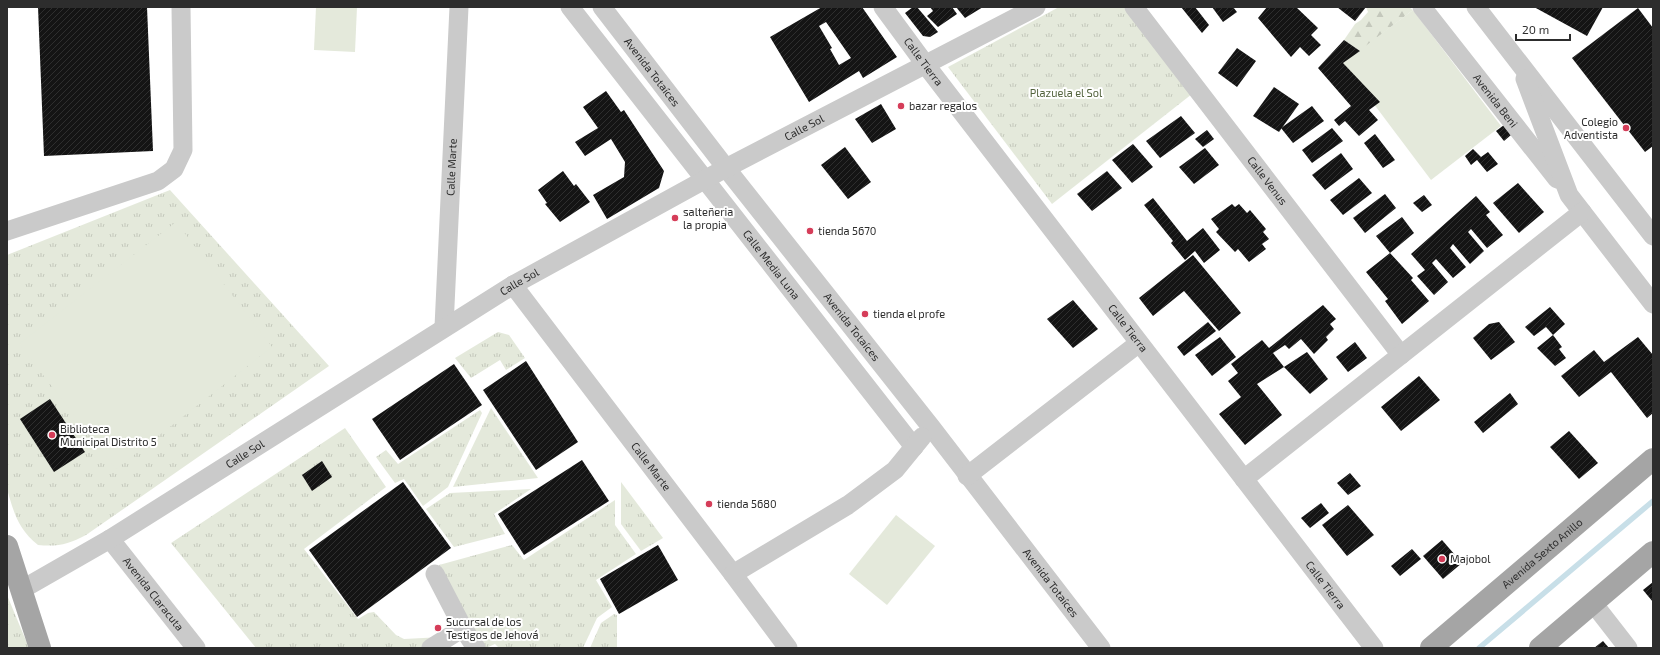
<svg xmlns="http://www.w3.org/2000/svg" width="1660" height="655" viewBox="0 0 1660 655" font-family="'Exo 2',sans-serif">
<style>
.grass{fill:url(#grass-tufts)}
.forest{fill:url(#forest-firs)}
.pitch{fill:#e4e9db}
.lines{fill:none;stroke-linecap:round;stroke-linejoin:round}
.stream{stroke:#c8dfe8;stroke-width:5.5}
.building{fill:url(#building-hatch);fill-rule:evenodd}
.minor{stroke:#cacaca;stroke-width:19}
.major{stroke:#a5a5a5;stroke-width:22}
.poi-dot{fill:#d53d59;stroke:#fff;stroke-width:1.5}
.labels{text-anchor:middle;stroke-width:4;stroke-linejoin:round;paint-order:stroke}
.street-label{font-size:11px;fill:#2d2d2d;stroke:#fff}
.park-label{font-size:11px;fill:#54643e;stroke:#fff}
.poi-label{font-size:11px;fill:#2d2d2d;stroke:#fff;text-anchor:start}
</style>
<defs>
<pattern id="grass-tufts" width="24" height="20" patternUnits="userSpaceOnUse"><rect width="24" height="20" fill="#e4e9db"/><path d="M3 7l-1-3M5 7V3M7 7l1-3M15 17l-1-3M17 17v-4M19 17l1-3" fill="none" stroke="#c4c8bc"/></pattern>
<pattern id="forest-firs" width="22" height="20" patternUnits="userSpaceOnUse"><rect width="22" height="20" fill="#e4e9db"/><path d="M5 1l3.5 6h-7zM16 11l3.5 6h-7z" fill="#c4c8bc"/></pattern>
<pattern id="building-hatch" width="6" height="6" patternUnits="userSpaceOnUse"><rect width="6" height="6" fill="#141414"/><path d="M-1 1l2-2M0 6l6-6M5 7l2-2" fill="none" stroke="#2e2e2e"/></pattern>
</defs>
<rect width="100%" height="100%" fill="#fff"/>
<g class="grass">
<path d="M1059 7H1129L1192 94 1052 204 948 67Z"/>
<path d="M170 190 329 366 86 535C69 544 58 547 38 545 18 529 14 513 7 489V255Z"/>
<path d="M498 332 509 335 525 358 506 370 500 360 471 378 455 358Z"/>
<path d="M491 408 538 478 453 487Z"/>
<path d="M480 410 482 413 448 487 423 506 404 479 395 483 376 457 386 450 398 464Z"/>
<path d="M345 428 386 487 304 549 358 619 368 613 374 612 396 635 404 639 442 637 425 648H256L171 543Z"/>
<path d="M621 482 663 538 641 551 621 524Z"/>
<path d="M531 489 494 514 505 534 454 547 426 509 450 493Z"/>
<path d="M615 500V525L636 554 596 580 612 607 597 618 583 648H499L495 644 486 648H481L471 624 439 565 512 545 524 560Z"/>
<path d="M7 595 29 648H7Z"/>
<path d="M614 614 617 615V648H590L601 623Z"/>
</g>
<path class="forest" d="M1366 7H1409L1413 10 1360 51 1344 40 1355 24 1361 20 1368 12Z"/>
<g class="pitch">
<path d="M316 7H357L355 52 314 50Z"/>
<path d="M1413 10 1501 126 1431 180 1343 63Z"/>
<path d="M176 222 272 347 116 469 19 344Z"/>
<path d="M896 515 935 546 887 605 849 574Z"/>
</g>
<g class="lines">
<path class="stream" d="M1479 648 1653 501"/>
</g>
<g class="building">
<path d="M38 7H147L153 151 44 156Z"/>
<path d="M822 7H862L897 57 863 78 859 71 809 102 770 37ZM826 22 851 58 839 65 830 49 832 48 819 26Z"/>
<path d="M913 7H917L938 32 930 37 923 36 905 13Z"/>
<path d="M930 7H952L957 14 938 27 927 16 933 11Z"/>
<path d="M956 7H983L965 18Z"/>
<path d="M1181 7H1195L1209 25 1202 33Z"/>
<path d="M1212 7H1233L1237 12 1223 22Z"/>
<path d="M1267 7H1296L1318 28 1311 35 1321 45 1309 56 1300 47 1291 57 1258 18Z"/>
<path d="M1337 7H1366L1355 21Z"/>
<path d="M1534 7H1603L1587 36Z"/>
<path d="M1638 8 1653 28V146L1645 152 1572 58Z"/>
<path d="M1344 40 1360 51 1343 63 1380 102 1369 110 1378 120 1359 136 1345 121 1339 126 1334 120 1351 106 1318 68Z"/>
<path d="M1237 48 1256 61 1237 87 1218 73Z"/>
<path d="M1274 87 1299 104 1279 132 1253 116Z"/>
<path d="M606 91 621 112 624 110 664 171 659 188 607 219 593 195 624 177 625 162 611 139 585 156 575 142 598 128 583 107Z"/>
<path d="M881 104 896 129 872 143 855 119Z"/>
<path d="M1312 106 1324 121 1293 143 1281 128Z"/>
<path d="M1181 116 1195 133 1160 158 1146 141Z"/>
<path d="M1504 125 1511 135 1504 141 1496 131Z"/>
<path d="M1332 128 1343 141 1312 163 1302 150Z"/>
<path d="M1207 130 1214 139 1203 147 1195 139Z"/>
<path d="M1375 134 1395 160 1383 168 1364 143Z"/>
<path d="M1133 144 1153 167 1132 183 1112 160Z"/>
<path d="M845 147 871 182 848 199 821 165Z"/>
<path d="M1205 148 1219 165 1194 184 1179 167Z"/>
<path d="M1473 149 1481 157 1488 152 1498 164 1487 172 1477 160 1471 165 1465 156Z"/>
<path d="M1341 153 1353 169 1325 190 1312 175Z"/>
<path d="M563 171 574 186 576 184 590 202 560 222 545 204 547 203 538 190Z"/>
<path d="M1107 171 1122 188 1092 211 1077 194Z"/>
<path d="M1359 178 1372 193 1343 215 1330 200Z"/>
<path d="M1518 183 1544 212 1519 233 1493 203Z"/>
<path d="M1385 194 1396 208 1365 233 1353 218Z"/>
<path d="M1424 195 1432 205 1422 212 1413 203Z"/>
<path d="M1476 196 1490 212 1486 215 1503 235 1487 248 1471 229 1468 232 1484 251 1470 264 1453 244 1450 248 1466 267 1453 278 1436 259 1432 263 1448 282 1434 295 1417 276 1425 270 1411 254Z"/>
<path d="M1153 198 1187 241 1203 228 1220 250 1204 263 1195 251 1185 260 1171 243 1173 241 1144 205Z"/>
<path d="M1232 204 1235 207 1239 204 1247 213 1250 210 1266 229 1263 232 1269 239 1262 244 1266 249 1249 262 1238 249 1235 252 1216 232 1219 229 1211 219Z"/>
<path d="M1402 217 1414 233 1390 253 1376 236Z"/>
<path d="M1390 253 1413 278 1411 280 1429 301 1402 324 1385 301 1388 299 1366 272Z"/>
<path d="M1193 255 1241 313 1219 331 1184 291 1153 316 1139 298Z"/>
<path d="M1073 300 1098 329 1073 348 1047 319Z"/>
<path d="M1323 305 1336 319 1330 324 1334 329 1326 337 1328 340 1314 354 1301 339 1289 349 1285 345 1273 353 1284 367 1257 384 1282 415 1245 445 1219 414 1241 397 1228 381 1238 373 1231 364 1262 340 1269 348Z"/>
<path d="M1550 307 1565 324 1553 335 1546 327 1534 336 1525 327Z"/>
<path d="M1208 322 1216 331 1184 356 1177 347Z"/>
<path d="M1499 322 1515 342 1491 360 1473 338 1489 324Z"/>
<path d="M1553 335 1562 347 1559 349 1566 358 1555 366 1537 348Z"/>
<path d="M1220 337 1236 357 1212 376 1195 355Z"/>
<path d="M1638 337 1653 355V413L1647 418 1611 372 1579 397 1561 376 1594 350 1604 362Z"/>
<path d="M1355 342 1367 358 1348 372 1336 357Z"/>
<path d="M1307 352 1328 379 1310 394 1284 367Z"/>
<path d="M526 361 578 442 536 470 483 390Z"/>
<path d="M454 364 482 405 400 460 372 419Z"/>
<path d="M1419 376 1440 400 1401 431 1381 407Z"/>
<path d="M1510 393 1518 404 1483 433 1474 422Z"/>
<path d="M50 399 85 452 54 472 20 419Z"/>
<path d="M1569 431 1598 463 1579 479 1550 447Z"/>
<path d="M582 460 609 501 524 555 498 514Z"/>
<path d="M322 461 332 477 312 491 302 475Z"/>
<path d="M1350 473 1361 486 1348 495 1337 483Z"/>
<path d="M403 482 451 548 357 617 309 550Z"/>
<path d="M1321 503 1329 513 1310 528 1301 518Z"/>
<path d="M1348 505 1374 535 1347 556 1322 525Z"/>
<path d="M1442 540 1462 563 1443 579 1423 556Z"/>
<path d="M658 545 678 580 619 614 600 579Z"/>
<path d="M1412 549 1421 559 1400 576 1391 566Z"/>
<path d="M1653 582V602L1643 590Z"/>
<path d="M1603 641 1609 648H1594Z"/>
</g>
<g class="lines">
<g class="minor">
<path id="s1" d="M570 7 914 447"/>
<path id="s2" d="M602 7 726 168 931 427 1101 648"/>
<path id="s3" d="M883 7 925 64 1374 648"/>
<path id="s4" d="M1134 7 1401 355"/>
<path id="s5" d="M1422 7 1557 179"/>
<path d="M1476 7 1653 236"/>
<path d="M1525 79 1569 195 1653 304"/>
<path d="M7 231 158 181 174 169 183 150 181 7"/>
<path id="s6" d="M513 285 733 574 788 648"/>
<path id="s7" d="M444 327 459 7"/>
<path d="M967 476 1139 343"/>
<path d="M1244 479 1582 212"/>
<path id="s8" d="M110 539 196 648"/>
<path d="M435 574 463 628 476 648"/>
<path d="M733 574 848 505 895 470 922 437"/>
<path id="s9" d="M21 590 110 539 513 285 726 168 1036 7"/>
<path d="M1593 603 1628 648"/>
<path d="M431 648 463 628"/>
</g>
<g class="major">
<path d="M7 546 40 648"/>
<path id="s10" d="M1431 648 1653 459"/>
<path d="M1540 648 1653 552"/>
</g>
</g>
<g class="poi-dot">
<circle cx="901" cy="106" r="4"/>
<circle cx="1626" cy="128" r="4"/>
<circle cx="675" cy="218" r="4"/>
<circle cx="810" cy="231" r="4"/>
<circle cx="865" cy="314" r="4"/>
<circle cx="52" cy="435" r="4"/>
<circle cx="709" cy="504" r="4"/>
<circle cx="1442" cy="559" r="4"/>
<circle cx="438" cy="628" r="4"/>
</g>
<g class="labels">
<g class="street-label">
<text dy="4" stroke="none"><textPath href="#s3" startOffset="68">Calle Tierra</textPath></text>
<text dy="4" stroke="none"><textPath href="#s2" startOffset="82">Avenida Totaíces</textPath></text>
<text dy="4" stroke="none"><textPath href="#s5" startOffset="119">Avenida Beni</textPath></text>
<text dy="4" stroke="none"><textPath href="#s9" startOffset="910">Calle Sol</textPath></text>
<text dy="4" stroke="none"><textPath href="#s7" startOffset="160">Calle Marte</textPath></text>
<text dy="4" stroke="none"><textPath href="#s4" startOffset="219">Calle Venus</textPath></text>
<text dy="4" stroke="none"><textPath href="#s1" startOffset="327">Calle Media Luna</textPath></text>
<text dy="4" stroke="none"><textPath href="#s9" startOffset="586">Calle Sol</textPath></text>
<text dy="4" stroke="none"><textPath href="#s2" startOffset="406">Avenida Totaíces</textPath></text>
<text dy="4" stroke="none"><textPath href="#s3" startOffset="404">Calle Tierra</textPath></text>
<text dy="4" stroke="none"><textPath href="#s9" startOffset="262">Calle Sol</textPath></text>
<text dy="4" stroke="none"><textPath href="#s6" startOffset="228">Calle Marte</textPath></text>
<text dy="4" stroke="none"><textPath href="#s10" startOffset="146">Avenida Sexto Anillo</textPath></text>
<text dy="4" stroke="none"><textPath href="#s2" startOffset="730">Avenida Totaíces</textPath></text>
<text dy="4" stroke="none"><textPath href="#s3" startOffset="728">Calle Tierra</textPath></text>
<text dy="4" stroke="none"><textPath href="#s8" startOffset="70">Avenida Claracuta</textPath></text>
</g>
<g class="park-label">
<text x="1066" y="97">Plazuela el Sol</text>
</g>
<g class="poi-label">
<text x="909" y="110">bazar regalos</text>
<text x="1618" y="126" text-anchor="end">Colegio<tspan x="1618" dy="13">Adventista</tspan></text>
<text x="683" y="216">salteñeria<tspan x="683" dy="13">la propia</tspan></text>
<text x="818" y="235">tienda 5670</text>
<text x="873" y="318">tienda el profe</text>
<text x="60" y="433">Biblioteca<tspan x="60" dy="13">Municipal Distrito 5</tspan></text>
<text x="717" y="508">tienda 5680</text>
<text x="1450" y="563">Majobol</text>
<text x="446" y="626">Sucursal de los<tspan x="446" dy="13">Testigos de Jehová</tspan></text>
</g>
</g>
<rect width="1660" height="655" fill="none" stroke="#2d2d2d" stroke-width="16"/>
<path d="M1516 34v6h54v-6" fill="none" stroke="#2d2d2d" stroke-width="2"/>
<text x="1522" y="34" font-size="12" fill="#2d2d2d" stroke="#ffffff" stroke-width="3" paint-order="stroke">20 m</text>
</svg>
